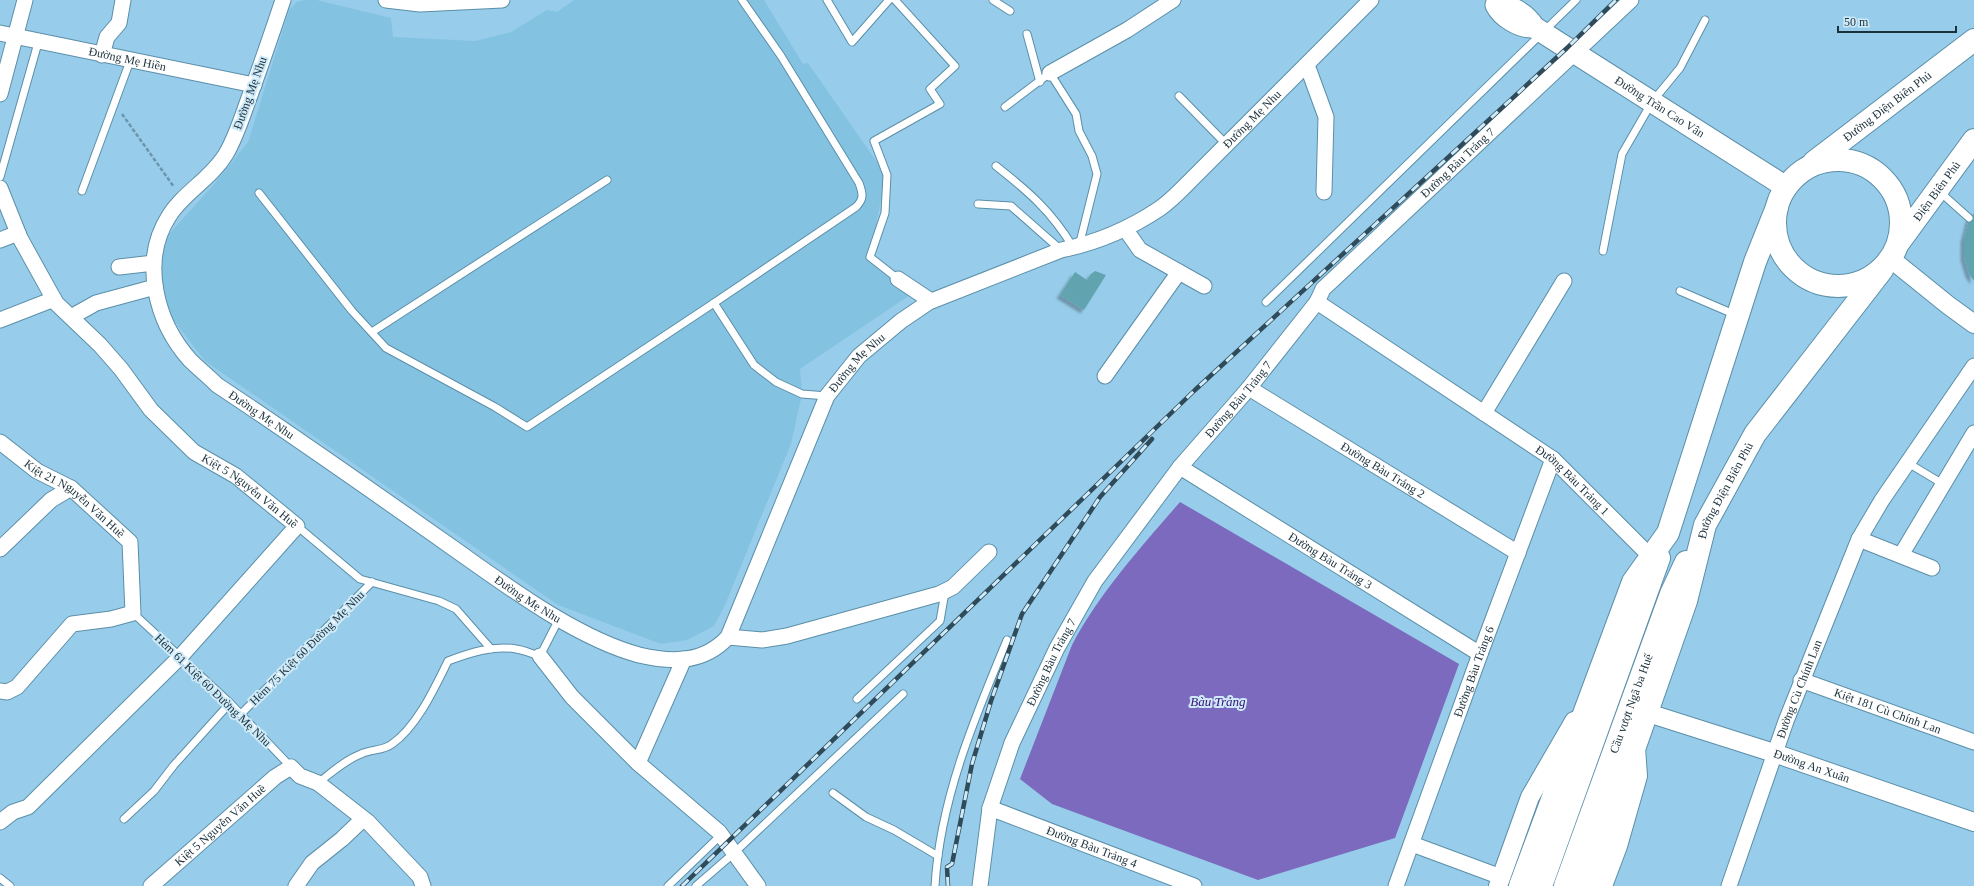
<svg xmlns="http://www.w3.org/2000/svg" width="1974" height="886" viewBox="0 0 1974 886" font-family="'Times New Roman',serif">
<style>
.built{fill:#84c2e2}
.water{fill:#7b6abd}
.building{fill:#62a3b0;filter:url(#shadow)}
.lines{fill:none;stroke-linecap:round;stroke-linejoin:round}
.service-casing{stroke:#5b8fa9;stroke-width:9}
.minor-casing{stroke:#5b8fa9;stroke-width:17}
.tertiary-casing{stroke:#5b8fa9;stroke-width:20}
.secondary-casing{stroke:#5b8fa9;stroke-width:23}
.primary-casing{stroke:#5b8fa9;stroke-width:24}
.path{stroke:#6b96ac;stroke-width:2.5;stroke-dasharray:4 2;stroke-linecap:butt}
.service{stroke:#fff;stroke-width:7}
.minor{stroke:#fff;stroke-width:15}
.tertiary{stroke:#fff;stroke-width:18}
.secondary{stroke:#fff;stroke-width:21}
.primary{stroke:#fff;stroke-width:22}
.rail-casing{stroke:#2f4a58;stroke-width:4.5}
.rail{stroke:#cfeaf8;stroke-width:3;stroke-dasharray:9;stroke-linecap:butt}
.labels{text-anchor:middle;stroke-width:4;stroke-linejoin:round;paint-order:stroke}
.street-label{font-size:12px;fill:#1a303b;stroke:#cfeaf8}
.water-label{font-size:13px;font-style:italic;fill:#360e76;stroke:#cfeaf8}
</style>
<defs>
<filter id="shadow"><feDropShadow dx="-3.5" dy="3.5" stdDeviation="1" flood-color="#0004"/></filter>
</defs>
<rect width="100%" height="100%" fill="#97cdea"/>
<path class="built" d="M304 0H317L391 18 393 37 475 41 511 32 547 10 557 12 574 0H764L803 64 808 63 886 175 869 260 916 291 800 369 802 394 791 444 725 605 714 626 687 640 661 644 558 605 205 361 172 318 162 287 160 256 169 234 215 183 248 142 289 10 297 2Z"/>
<path class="water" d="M1180 502 1459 664 1395 838 1258 880 1052 804 1020 779 1072 645C1100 592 1141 547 1180 502Z"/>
<g class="building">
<path d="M1974 213V281L1969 274 1964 257V239L1969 219Z"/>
<path d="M1095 271 1106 275 1084 310 1060 295 1075 272 1087 280 1091 274Z"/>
</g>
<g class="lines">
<defs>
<g id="service">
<path d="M827 0 852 42 889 0"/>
<path d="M895 0 955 66 930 89 940 104 874 141 887 175 885 213 870 257 898 279"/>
<path d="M993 0 1010 11"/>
<path d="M1027 34 1040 82"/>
<path d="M1179 96 1227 145"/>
<path d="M1005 107 1050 73 1076 114 1079 131 1092 156 1097 174 1079 246"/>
<path d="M996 166C1029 192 1051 211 1073 247"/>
<path d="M0 177 38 43"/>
<path d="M82 191 130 61"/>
<path d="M1940 192 1969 218"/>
<path d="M259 193 352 311 386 348 495 407 527 427 714 303 754 365 776 382 802 394 827 396"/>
<path d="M978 204 1011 206 1061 250"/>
<path d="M1603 251 1622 154 1652 102 1680 68 1705 20"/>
<path d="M1680 291 1736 315"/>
<path d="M1266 302 1576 0"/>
<path d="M714 303 856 207C864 199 863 194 859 183L781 56 742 0"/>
<path d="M372 332 607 180"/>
<path d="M1908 463 1943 484"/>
<path d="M297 526 360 579 439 601 456 609 491 649"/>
<path d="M133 613 230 703 291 767"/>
<path d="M857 699 940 621 945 592"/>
<path d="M241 714 372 582"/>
<path d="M318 783C331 773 345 760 361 754 371 749 383 751 392 744 417 727 435 687 448 661 469 653 493 645 516 649 524 650 532 654 540 656L559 619"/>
<path d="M833 793 866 817 894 830 938 856"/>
<path d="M124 819 154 791 174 765 230 703"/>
<path d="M0 878 10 886"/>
<path d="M668 886 721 835"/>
<path d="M696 886 734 853 903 694"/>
<path d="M935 886C940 800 974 719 1007 640"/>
</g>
<g id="minor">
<path id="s1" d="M283 0C272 33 261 65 249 98 242 117 236 137 226 154 211 179 183 193 169 216 140 261 156 322 190 360 198 368 208 376 217 385 297 438 375 493 453 548 507 586 576 638 639 655 673 663 704 663 728 637L827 396 859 356 901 321 929 302 1061 250C1096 243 1129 229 1159 209 1171 201 1181 190 1191 180L1371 0"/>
<path d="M386 0 420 4 502 0"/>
<path id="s2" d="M0 33 254 85"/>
<path d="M102 55 107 37 119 23 123 0"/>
<path d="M1307 65 1326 117 1324 192"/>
<path d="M1050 73 1127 30 1173 0"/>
<path d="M0 94 25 0"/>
<path id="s3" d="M0 188 20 238 56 303 100 345 121 369 151 410 194 452 236 476 297 526 181 656 28 807 13 812 0 822"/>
<path d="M1126 230 1140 250 1204 286"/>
<path d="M0 240 18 233"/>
<path d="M119 267 154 263"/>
<path d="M898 279 931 301"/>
<path id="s4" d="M1317 302 1553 459 1651 557"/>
<path d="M71 317 96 303 155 287"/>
<path d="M0 320 54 299"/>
<path d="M1105 376 1179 272"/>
<path id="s5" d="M1249 388 1518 553"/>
<path d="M1484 413 1564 281"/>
<path id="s6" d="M0 442 37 471 71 488 130 542 133 613 111 619 72 624 17 687 7 692 0 691"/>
<path id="s7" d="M1180 467 1480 654"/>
<path d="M1859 539 1932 568"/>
<path d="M0 549 51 500 71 488"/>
<path d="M1901 555 1974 433"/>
<path d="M728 637 762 640 787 636 939 594 953 587 989 552"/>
<path d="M540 656 572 697 638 763 719 832 758 886"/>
<path id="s8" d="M1801 680 1974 742"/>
<path d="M638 763 684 659"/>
<path id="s9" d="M990 808 1194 886"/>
<path d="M1412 844 1501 877"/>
<path id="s10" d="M151 886 275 777 291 767 300 776 318 783 368 822 420 877 423 886"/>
<path d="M296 886 312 863 342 839 363 819"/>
<path id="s11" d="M980 886 990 808 1012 743 1057 648 1095 581 1180 467 1249 388 1317 302 1323 289 1631 0"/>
<path id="s12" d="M1396 886 1480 654 1553 459"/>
<path id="s13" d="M1729 886 1786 721 1859 539 1882 500 1974 366"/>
</g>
<g id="tertiary">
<path d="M1891 259 1948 305 1974 324"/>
<path id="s14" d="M1648 713 1774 753 1974 822"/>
<path d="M1498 886 1530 797 1574 721"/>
<path d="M1603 886 1618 846 1638 776 1636 748"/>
</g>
<g id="secondary">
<path d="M1496 5C1510 4 1527 15 1534 27 1520 28 1502 17 1496 5Z"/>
<path id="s15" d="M1534 27 1786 187"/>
</g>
<g id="primary">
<circle cx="1838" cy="223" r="63"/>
<path id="s16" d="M1814 162 1974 40"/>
<path id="s17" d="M1900 241 1974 140"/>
<path d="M1520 886 1633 582 1668 533 1755 262 1777 207"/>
<path d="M1541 886 1659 558"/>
<path id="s18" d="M1565 886 1671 594 1686 562"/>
<path id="s19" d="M1586 886 1686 601 1705 525 1755 434 1882 270"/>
</g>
</defs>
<use href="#service" class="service-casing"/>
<use href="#minor" class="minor-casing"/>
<use href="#tertiary" class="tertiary-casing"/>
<use href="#secondary" class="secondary-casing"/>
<use href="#primary" class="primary-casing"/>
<path class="path" d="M122 114 174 187"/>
<use href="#service" class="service"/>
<use href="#minor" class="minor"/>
<use href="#tertiary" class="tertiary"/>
<use href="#secondary" class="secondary"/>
<use href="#primary" class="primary"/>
<defs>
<g id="rail">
<path d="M682 886 1195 390 1567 48 1616 0"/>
<path d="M948 886 947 867 952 864 972 764 991 701 1022 614 1100 497 1152 439"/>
</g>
</defs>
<use href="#rail" class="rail-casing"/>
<use href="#rail" class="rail"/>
</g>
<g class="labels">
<g class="street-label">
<text dy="4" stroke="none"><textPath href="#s2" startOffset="130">Đường Mẹ Hiền</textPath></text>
<text transform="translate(250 93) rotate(-70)" y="4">Đường Mẹ Nhu</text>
<text dy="4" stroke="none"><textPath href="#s16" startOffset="92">Đường Điện Biên Phủ</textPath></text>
<text dy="4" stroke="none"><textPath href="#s15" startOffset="149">Đường Trần Cao Vân</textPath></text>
<text dy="4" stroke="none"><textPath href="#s1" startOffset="1818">Đường Mẹ Nhu</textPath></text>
<text dy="4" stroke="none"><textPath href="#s11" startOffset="885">Đường Bàu Trảng 7</textPath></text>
<text dy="4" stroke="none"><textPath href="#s17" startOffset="62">Điện Biên Phủ</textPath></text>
<text dy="4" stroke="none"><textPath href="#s1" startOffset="1345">Đường Mẹ Nhu</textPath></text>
<text dy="4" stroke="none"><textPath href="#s11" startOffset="561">Đường Bàu Trảng 7</textPath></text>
<text dy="4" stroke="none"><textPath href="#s1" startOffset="495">Đường Mẹ Nhu</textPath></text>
<text dy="4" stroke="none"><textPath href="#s5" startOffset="157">Đường Bàu Trảng 2</textPath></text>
<text dy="4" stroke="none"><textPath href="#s4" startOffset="312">Đường Bàu Trảng 1</textPath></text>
<text dy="4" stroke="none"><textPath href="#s3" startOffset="400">Kiệt 5 Nguyễn Văn Huề</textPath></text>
<text dy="4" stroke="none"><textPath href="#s19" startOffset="420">Đường Điện Biên Phủ</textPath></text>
<text dy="4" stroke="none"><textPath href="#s6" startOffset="94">Kiệt 21 Nguyễn Văn Huề</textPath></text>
<text dy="4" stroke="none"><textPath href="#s7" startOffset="177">Đường Bàu Trảng 3</textPath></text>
<text dy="4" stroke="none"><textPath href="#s1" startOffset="819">Đường Mẹ Nhu</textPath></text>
<text transform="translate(307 648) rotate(-45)" y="4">Hẻm 75 Kiệt 60 Đường Mẹ Nhu</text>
<text dy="4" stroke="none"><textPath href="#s11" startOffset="237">Đường Bàu Trảng 7</textPath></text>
<text dy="4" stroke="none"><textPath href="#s12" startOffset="228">Đường Bàu Trảng 6</textPath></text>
<text dy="4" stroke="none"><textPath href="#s13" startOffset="209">Đường Cù Chính Lan</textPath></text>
<text transform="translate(213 690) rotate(44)" y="4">Hẻm 61 Kiệt 60 Đường Mẹ Nhu</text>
<text dy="4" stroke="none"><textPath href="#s18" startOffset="194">Cầu vượt Ngã ba Huế</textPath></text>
<text dy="4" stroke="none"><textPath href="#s8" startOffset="92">Kiệt 181 Cù Chính Lan</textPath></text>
<text dy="4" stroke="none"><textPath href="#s14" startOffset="172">Đường An Xuân</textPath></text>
<text dy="4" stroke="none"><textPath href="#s10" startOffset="92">Kiệt 5 Nguyễn Văn Huề</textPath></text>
<text dy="4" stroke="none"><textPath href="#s9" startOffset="109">Đường Bàu Trảng 4</textPath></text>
</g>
<g class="water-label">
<text x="1218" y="706">Bàu Trảng</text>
</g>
</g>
<path d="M1838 26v6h118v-6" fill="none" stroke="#1a303b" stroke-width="2"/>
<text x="1844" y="26" font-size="12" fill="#1a303b" stroke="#cfeaf8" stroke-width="3" paint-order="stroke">50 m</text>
</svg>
